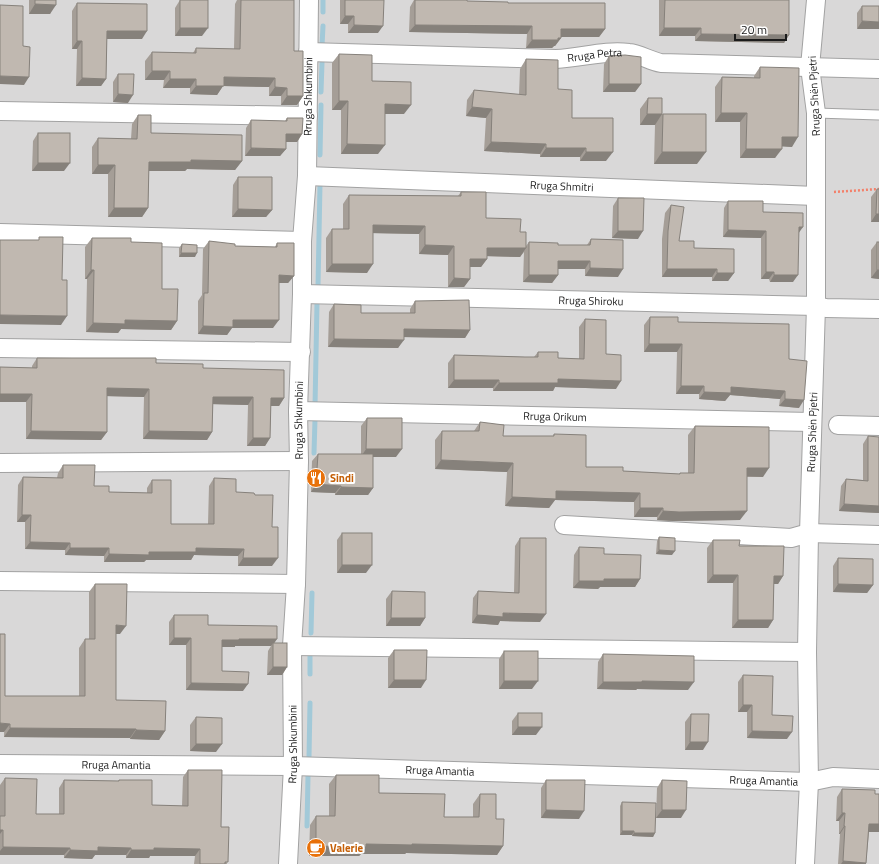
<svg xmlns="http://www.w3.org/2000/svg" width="879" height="864" viewBox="0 0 879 864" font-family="'Titillium Web',sans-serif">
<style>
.residential{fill:#d9d8d8}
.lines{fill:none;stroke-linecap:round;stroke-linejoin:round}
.stream{stroke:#a2c9d8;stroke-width:5}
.lane-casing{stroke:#a2a2a2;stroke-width:11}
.street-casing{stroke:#a2a2a2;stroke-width:20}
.path{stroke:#f3806a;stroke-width:2.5;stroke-dasharray:2 2;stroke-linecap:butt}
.lane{stroke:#fff;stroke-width:9}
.street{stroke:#fff;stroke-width:18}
.wall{fill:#a59e97}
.shaded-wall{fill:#86817b}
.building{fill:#c0b8b0;stroke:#86817b}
.labels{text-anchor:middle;stroke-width:4;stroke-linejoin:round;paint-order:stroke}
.street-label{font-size:11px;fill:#1b1b1b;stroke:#fff}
.food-label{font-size:11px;font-weight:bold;fill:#c56008;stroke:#fff;text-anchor:start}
</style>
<rect width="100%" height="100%" fill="#ece9e0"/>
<rect class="residential" x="0" y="0" width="879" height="864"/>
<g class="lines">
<g class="stream">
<path d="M323 12V0"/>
<path d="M322 46 323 26"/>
<path d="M321 92 322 63"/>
<path d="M320 155 321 105"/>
<path d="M318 287 320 184"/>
<path d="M315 406 317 303"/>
<path d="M314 453 315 419"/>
<path d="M311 633 312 593"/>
<path d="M310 674V652"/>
<path d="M309 757 310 703"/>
<path d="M307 826 308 776"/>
</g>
<defs>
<path id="lane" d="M816 113 879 115"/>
<g id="street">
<path id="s1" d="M308 52 556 59C581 58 604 50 629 53 640 54 650 61 661 63L879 69"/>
<path d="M0 111 308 116"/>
<path id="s2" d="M307 176 816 196"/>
<path d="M0 233 302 241"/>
<path id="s3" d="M302 294 816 306 826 308 879 309"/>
<path d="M0 348 301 352"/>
<path id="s4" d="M298 411 812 422"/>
<path d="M838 425 879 426"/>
<path d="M0 463 299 461"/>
<path d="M564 525 791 538 809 533 879 535"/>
<path d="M0 581 296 584"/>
<path d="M292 646 807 652"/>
<path id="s5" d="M0 764 293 766 809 782 833 777 879 779"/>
<path id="s6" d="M288 864 293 766 292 646 296 584 299 461 298 411 302 294V241L307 176 309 0"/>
<path id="s7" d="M805 864 809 782 807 652 809 533 816 306V113L810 67 816 0"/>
</g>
</defs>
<use href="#lane" class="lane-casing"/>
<use href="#street" class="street-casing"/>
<path class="path" d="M834 192 879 189"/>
<use href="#lane" class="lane"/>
<use href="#street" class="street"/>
</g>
<g class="wall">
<path d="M29 0H56L50 14H29Z"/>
<path d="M180 0 202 36H175V8Z"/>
<path d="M237 0H294V51L303 96 297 105H281V96H269V87L223 86 217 95 190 94V88H163L164 80H145V61L152 52 193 53 196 48 234 49 235 4Z"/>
<path d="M340 0H378V33H348V24H340Z"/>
<path d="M414 0H467V1L508 3 605 29 599 37H561V38L555 46H554L552 48H526L527 34 409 32 410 7Z"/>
<path d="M659 0H789V35L784 43 695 41V36H659Z"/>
<path d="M77 3 142 39H107L106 79 101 86H76L77 49H72V11Z"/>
<path d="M862 6H879L857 29V13Z"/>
<path d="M339 54 372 81 404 114H385L378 154H341V110H332V63Z"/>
<path d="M609 56 641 84 635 92H603L604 64Z"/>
<path d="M526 59 558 89 572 118 606 161H580V157H540V154L484 151 486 118 466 116 467 100 474 90 519 95 520 69Z"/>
<path d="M760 67 792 147 782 146 775 158H740V122H715V87L722 77 754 78V76Z"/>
<path d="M118 74 128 103 113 102V82Z"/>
<path d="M648 98 662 114H663L697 164H654L655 125H640V109Z"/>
<path d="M138 115 151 133 242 161 235 170 187 169 185 171H149L148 208 142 217H108V174H92V147L98 138 131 139 132 124Z"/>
<path d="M287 118 302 134 297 142H286V149L280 156H245L246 128 251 120 285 121Z"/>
<path d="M38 133 64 171H32L33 141Z"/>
<path d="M238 177 272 210 266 217H232L233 185Z"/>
<path d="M877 189 879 222H871V197Z"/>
<path d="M461 192 486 218 520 232 526 246 529 242 558 245H587L591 239 618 277 585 276V269H558V275L552 283 523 282 524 252 520 257 487 256V259L481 267H470V279L464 287H448V255L419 254V234L373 233 367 273 326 272V238L332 229H343V204L349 195 458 196Z"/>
<path d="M618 198 638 239 612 238 613 206Z"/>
<path d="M728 201 763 212 799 232 793 282H770L769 279H761V238L723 237 724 208Z"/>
<path d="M671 205 679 241 694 248 734 273 728 281H712V277H662V239L665 213Z"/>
<path d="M92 238 162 289 177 321 171 330 121 329 118 333 86 332 87 279H85V247Z"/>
<path d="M209 241 235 246 275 247 277 243 294 276 288 283H279L273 328H232L227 335 198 334V301L202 295 203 249Z"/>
<path d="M877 242H879V279L871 278V250Z"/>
<path d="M182 244 195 257H179V248Z"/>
<path d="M415 301 470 330 465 338 404 337 398 348 328 347 329 312 334 304 361 313H410V309Z"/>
<path d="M650 317 678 322 789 359 799 408 779 406 780 399 730 395 725 401 699 399V394H676L677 352H644V325Z"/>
<path d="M585 319 606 354 616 389 555 387 553 391H493V388H448V363L454 355 525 357H534L538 352 558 358 579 359V327Z"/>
<path d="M37 358 156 363 203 368 284 398 279 406H271L270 438 265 446H247L248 405 213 404 212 432 207 440 143 439 144 397 107 396V432L101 440 26 439V402H0V367L32 368V366Z"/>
<path d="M367 418 396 457H373V488L368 495H335V493L311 492 312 461 318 454H361V426Z"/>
<path d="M480 422 503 436H553L554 434 586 467 623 471 679 474 680 473H688V435L695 426 763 477H747L740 520 673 521 657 520V517H634V502L555 500 549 508 505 506 507 472 435 469V440L442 431H474Z"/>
<path d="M868 436 879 513 839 511 841 486 846 479 863 480V444Z"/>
<path d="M63 465 94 486 109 492 147 493V488L152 480 171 524H208L209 486 214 478 236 492 272 566H238V556L194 555 191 560H146L144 562H104V556L65 555V550L25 549V522H17L18 485 23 477 57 478 58 473Z"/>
<path d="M342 533 366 573H337V540Z"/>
<path d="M659 537 672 555 656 554 657 541Z"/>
<path d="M520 538 540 622 500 621 498 625 472 623 473 598 478 591 514 593 515 546Z"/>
<path d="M713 540 739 546 783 576 778 584H774L773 620 768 628H732L733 583H707V548Z"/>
<path d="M579 547 604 554 640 579 635 587H600L598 589 573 588 574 555Z"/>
<path d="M838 558 873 585 867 593 833 592V566Z"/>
<path d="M95 584 120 634H116V700L165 731 159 740 130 739V738L4 737 5 696H79V648L85 639H89V592Z"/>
<path d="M392 591 425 618 420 626H386V599Z"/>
<path d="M174 615 208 625 274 643 287 667 282 675H267L268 651 271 646H235V647H222V671L243 691 186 690V645H169V622Z"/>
<path d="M394 650 421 688H388V658Z"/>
<path d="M504 651 532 689H499V659Z"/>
<path d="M603 654 688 690 637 689 636 690 597 689 598 662Z"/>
<path d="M743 675 772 715 787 739 747 738V712H738V682Z"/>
<path d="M518 713 536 735H512V721Z"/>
<path d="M691 714 703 750H685V722Z"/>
<path d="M196 717 216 752 190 751V725Z"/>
<path d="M188 770 221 827 227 864H194L195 856H150L149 858H126V855H95L92 859 64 858V855H0V785L5 778 36 814H59V788L64 780 118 781 119 780 152 805 182 806 183 777Z"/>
<path d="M336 775 379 793 444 817H473V804L480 794 496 819 503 846 497 855 406 853 405 854H361L359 856H309L310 825 316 816H329V784Z"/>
<path d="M546 780 579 819 541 818V788Z"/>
<path d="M662 780 681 818H656L657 788Z"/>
<path d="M842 789 869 832 866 864H838L840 834H839V821H836L837 797Z"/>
<path d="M622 802 655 833 653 837 632 836V835H620V806Z"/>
</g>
<g class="shaded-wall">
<path d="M35 4 56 5 50 14H29Z"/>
<path d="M345 16H354L348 24H340Z"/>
<path d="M862 21 879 22V29H857Z"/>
<path d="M354 25 383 26 378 33H348Z"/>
<path d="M415 25 532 26 527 34 409 32Z"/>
<path d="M180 28H208L202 36H175Z"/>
<path d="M664 28H701L695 36H659Z"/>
<path d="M561 29H605L599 37H556Z"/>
<path d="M107 31H147L142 39H102Z"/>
<path d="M701 34 789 35 784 43 695 41Z"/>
<path d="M558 38H561L555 46H554L552 48H526L532 40Z"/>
<path d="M77 41H82L77 49H72Z"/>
<path d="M152 71H170L164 80H145Z"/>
<path d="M0 76 29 77 24 85 0 84Z"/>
<path d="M224 77 275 78 269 87 223 86 217 95 190 94 196 86Z"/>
<path d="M82 78 106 79 101 86H76Z"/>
<path d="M170 79H196L190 88H163Z"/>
<path d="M609 84H641L635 92H603Z"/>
<path d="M275 87 287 88 281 96H269Z"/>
<path d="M118 94 133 95 128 103 113 102Z"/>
<path d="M287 96H303L297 105H281Z"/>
<path d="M339 101H348L341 110H332Z"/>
<path d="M385 104 411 105 404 114H379Z"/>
<path d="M472 107 492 109 486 118 466 116Z"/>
<path d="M721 113H747L740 122H715Z"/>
<path d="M647 114H662L655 125H640Z"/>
<path d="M286 134H302L297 142H280Z"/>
<path d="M782 137H798L792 147 775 146Z"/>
<path d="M491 142 546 144 540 154 484 151Z"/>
<path d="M347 144 385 145 378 154H341Z"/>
<path d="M251 148 286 149 280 156H245Z"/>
<path d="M546 148H586L580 157H540Z"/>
<path d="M746 149H782L775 158H740Z"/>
<path d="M586 152H613L606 161H580Z"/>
<path d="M662 152H706L697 164H654Z"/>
<path d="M191 160 242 161 235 170 187 169 185 171H142L149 162Z"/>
<path d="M38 163H70L64 171H32Z"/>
<path d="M98 165H115L108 174H92Z"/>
<path d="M114 208H148L142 217H108Z"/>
<path d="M238 209 272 210 266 217H232Z"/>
<path d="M876 214H879V222H871Z"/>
<path d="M373 225 425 226 419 234 367 233Z"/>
<path d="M799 227H803L798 234Z"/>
<path d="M728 230 766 231 761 238 723 237Z"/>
<path d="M618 231H643L638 239 612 238Z"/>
<path d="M425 245 454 246 448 255 419 254Z"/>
<path d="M487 248H526L520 257 481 256Z"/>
<path d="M181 253H197L195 257H179Z"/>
<path d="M470 259H487L481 267H464Z"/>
<path d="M558 261H590L585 269H553Z"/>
<path d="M332 264H373L367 273 326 272Z"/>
<path d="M590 268 623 269 618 277 585 276Z"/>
<path d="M667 269H717L712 277H662Z"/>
<path d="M91 270H94L87 279H85Z"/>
<path d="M877 270H879V279L871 278Z"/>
<path d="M766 272H774L769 279H761Z"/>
<path d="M717 273H734L728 281H712Z"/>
<path d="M279 275 294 276 288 283H273Z"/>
<path d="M529 275H558L552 283 523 282Z"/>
<path d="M774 275H798L793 282H770Z"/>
<path d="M454 278 470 279 464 287H448Z"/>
<path d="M0 315 67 316 61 325 0 324Z"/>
<path d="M125 320 177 321 171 330 121 329 118 333 86 332 93 323Z"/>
<path d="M233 320H279L273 328H232L227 335 198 334 203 326Z"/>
<path d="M404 329 470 330 465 338 398 337Z"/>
<path d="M334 339 404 340 398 348 328 347Z"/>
<path d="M649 344H682L677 352H644Z"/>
<path d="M558 379 621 381 616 389 555 387 553 391H493L499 383Z"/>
<path d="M454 380H499L493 388H448Z"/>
<path d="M681 386H704L699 394H676Z"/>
<path d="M731 387 785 391 780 399 730 395 725 401 699 399 704 392Z"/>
<path d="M107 388 149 389 144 397 102 396Z"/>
<path d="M0 394H32L26 402H0Z"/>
<path d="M213 397H253L248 405 207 404Z"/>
<path d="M271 398H284L279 406H265Z"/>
<path d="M785 399 804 400 799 408 779 406Z"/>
<path d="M31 431 107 432 101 440 26 439Z"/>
<path d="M149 431 212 432 207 440 143 439Z"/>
<path d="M253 438H270L265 446H247Z"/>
<path d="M366 449H402L396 457H361Z"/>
<path d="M441 460 513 463 507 472 435 469Z"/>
<path d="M747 468H769L763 477 741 476Z"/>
<path d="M316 484 341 486 335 493 311 492Z"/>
<path d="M341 487 373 488 368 495H335Z"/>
<path d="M556 491 640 493 634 502 555 500 549 508 505 506 512 497Z"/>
<path d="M844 504 879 506V513L839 511Z"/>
<path d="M640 508H663L657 517H634Z"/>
<path d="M663 511H747L740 520 673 521 657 520Z"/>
<path d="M22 515H31L25 522H17Z"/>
<path d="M30 542 70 543 65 550 25 549Z"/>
<path d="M70 548H109L104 556 65 555Z"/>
<path d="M196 548 244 549 238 556 194 555 191 560H146L144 562H104L109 554 149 552Z"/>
<path d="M659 550 675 551 672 555 656 554Z"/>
<path d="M243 558H278L272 566H238Z"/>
<path d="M342 565H372L366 573H337Z"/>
<path d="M713 575H738L733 583H707Z"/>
<path d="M774 576H783L778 584H768Z"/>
<path d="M604 579H640L635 587H600L598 589 573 588 579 581Z"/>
<path d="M838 584 873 585 867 593 833 592Z"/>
<path d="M503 613 546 614 540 622 500 621 498 625 472 623 477 615Z"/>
<path d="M391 618H425L420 626H386Z"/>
<path d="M738 620H773L768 628H732Z"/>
<path d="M116 625 126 626 120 634H110Z"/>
<path d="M174 638H191L186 645H169Z"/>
<path d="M239 639H277L273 645V643L271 646H235V647H217L222 640Z"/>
<path d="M273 667H287L282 675H267Z"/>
<path d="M394 680H426L421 688H388Z"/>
<path d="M504 681H538L532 689H499Z"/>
<path d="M642 681 694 682 688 690 637 689 636 690 597 689 603 682Z"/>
<path d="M191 683 248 684 243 691 186 690Z"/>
<path d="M743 705H752L747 712H738Z"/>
<path d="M0 723 10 724 4 732H0Z"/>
<path d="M518 727H542L536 735H512Z"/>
<path d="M10 728 136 729 130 738 4 737Z"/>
<path d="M136 730 165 731 159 740 130 739Z"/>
<path d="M752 731 792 732 787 739 747 738Z"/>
<path d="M690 742H708L703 750H685Z"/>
<path d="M196 744H222L216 752 190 751Z"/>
<path d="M546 810 584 811 579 819 541 818Z"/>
<path d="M662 810H686L681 818H656Z"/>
<path d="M842 813H845L839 821H836Z"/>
<path d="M869 824H879V832H864Z"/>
<path d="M844 826H845L840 834H839Z"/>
<path d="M0 830H3L0 834Z"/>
<path d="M622 831H634L632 835H620Z"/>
<path d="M634 833H655L653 837 632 836Z"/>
<path d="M366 844H412L503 846 497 855 406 853 405 854H361L359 856H309L316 846Z"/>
<path d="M3 847 70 848 64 855H0V851Z"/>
<path d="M98 847 131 848 126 855H95L92 859 64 858 70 850Z"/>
<path d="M154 848 200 849 195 856H150L149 858H126L131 850Z"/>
<path d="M843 861 866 863V864H841Z"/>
</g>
<g class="building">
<path d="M35 0H56V5L35 4Z"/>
<rect x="180" y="0" width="28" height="28"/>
<path d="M241 0H294V51H303V96H287V88L275 87V78L224 77V86H196V79H170V71H152V52L196 53V48L240 49Z"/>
<path d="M345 0H384L383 26 354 25V16H345Z"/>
<path d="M415 0H467V1L508 2V3H605V29H561V38H558V40H532V26L415 25Z"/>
<path d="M665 0H789V35L701 34V28H664Z"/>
<path d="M77 3 147 4V31H107L106 79 82 78V41H77Z"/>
<path d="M0 5 23 6V46L30 47 29 77 0 76Z"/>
<path d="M862 6H879V22L862 21Z"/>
<path d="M339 54 372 55V81L411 82V105L385 104V145L347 144 348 101H339Z"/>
<path d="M625 55 641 57V84H609V56Z"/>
<path d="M526 59 558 60V89L572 90V118H613V152H586V148H546V144L491 142 492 109 472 107 474 90 526 95Z"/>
<path d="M760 67 799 68 798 137H782V149H746L747 113H721L722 77 760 78Z"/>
<path d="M118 74H134L133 95 118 94Z"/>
<path d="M648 98H662V114H647Z"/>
<path d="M663 114H706V152H662Z"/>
<path d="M138 115H151V133L242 135V161L191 160V162H149L148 208H114L115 165H98V138L137 139Z"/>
<path d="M287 118H303L302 134H286V149L251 148V120L287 121Z"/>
<rect x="38" y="133" width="32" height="30"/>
<path d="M238 177H272V210L238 209Z"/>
<path d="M877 189H879V214H876Z"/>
<path d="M461 192H486V218L521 219 520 232H526V248H487V259H470V279L454 278V246L425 245V226L373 225V264H332V229H349V195L461 196Z"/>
<path d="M618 198H644L643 231H618Z"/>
<path d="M728 201H763V212L803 213V227H799L798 275H774V272H766V231L728 230Z"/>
<path d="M671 205 684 207 679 241H694V248L734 249V273H717V269H667L668 231Z"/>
<path d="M39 237H63L62 280H67V316L0 315V240H39Z"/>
<path d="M92 238H131V242L162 243V289H178L177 321 125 320V324L93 323 94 270H91Z"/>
<path d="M591 239 623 240V269L590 268V261H558V275H529V242L558 243V245H590Z"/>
<path d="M209 241 235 244V246L277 247V243H294V276L279 275V320H233V327L203 326 204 293H208Z"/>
<rect x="877" y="242" width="2" height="28"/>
<path d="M182 244 197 245V253H181Z"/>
<path d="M469 300 470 330 404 329V340L334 339V304L361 305V313H415V301Z"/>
<path d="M650 317H678V322L789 324V359L807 361 804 400 785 399V391L731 387V393L704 392V386H681L682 344H649Z"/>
<path d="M585 319 606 320V354L621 355V381L558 379V383H499V380H454V355L525 357H538V352H558V358L584 359Z"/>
<path d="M37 358H156V363L203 364V368L284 370V398H271L270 438H253V397H213L212 432 149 431V389L107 388V432L31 431 32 394H0V367L37 368Z"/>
<path d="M367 418H402V449H366Z"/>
<path d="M480 422 504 425 503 436H554V434L586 435V467H623V471L680 474V473H694L695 426 769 427V468H747V511L679 512 663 511V508H640V493L556 491V499L512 497 513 463 441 460 442 431H479Z"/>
<path d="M868 436 879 437V506L844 504 846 479 868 481Z"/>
<path d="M318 454H373V488L341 487V486L316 484Z"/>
<path d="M63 465H95L94 486H109V492L152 493V480H171V524H214V478L236 479V492L254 493 255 495H273L272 527H278V558H243L244 549 196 548V552H149V555L109 554V548H70V543L30 542 31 515H22L23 477 63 478Z"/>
<rect x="342" y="533" width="30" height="32"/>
<path d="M659 537 675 538V551L659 550Z"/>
<path d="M520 538H546V614L503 613V617L477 615 478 591 519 593Z"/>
<path d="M713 540H740L739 546H784L783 576H774L773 620H738V575H713Z"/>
<path d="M579 547 604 548V554L641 555 640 579H604V581H579Z"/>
<path d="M838 558 873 559V585L838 584Z"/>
<path d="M95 584H127L126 626 116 625V700L166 701 165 731 136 730V729L10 728V724L0 723V634H5V696H85V639H95Z"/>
<path d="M392 591 425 592V618H391Z"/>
<path d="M174 615H208V625L277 626V639H239V640H222V671L249 672 248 684 191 683V638H174Z"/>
<rect x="273" y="643" width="14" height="24"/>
<path d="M394 650H427L426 680H394Z"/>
<rect x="504" y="651" width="34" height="30"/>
<path d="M603 654 694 656V682L642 681V682H603Z"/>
<path d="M743 675 773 676 772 715 793 716 792 732 752 731V705H743Z"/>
<rect x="518" y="713" width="24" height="14"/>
<path d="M691 714H709L708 742H690Z"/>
<path d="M196 717 222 718V744H196Z"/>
<path d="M188 770H222L221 827H229L228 862H225V864H200V849L154 848V850H131V848L98 847V851L70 850V848L3 847V830H0V816H5V778L37 779 36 814H64V780L119 781V780H152V805L188 806Z"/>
<path d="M336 775H379V793L445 794 444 817H479L480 794H496V819H504L503 846 412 844V845L366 844V847L316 846V816H335Z"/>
<path d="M546 780H585L584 811 546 810Z"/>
<path d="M662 780 687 781 686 810H662Z"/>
<path d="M842 789 875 790V794H879V824H869L866 863 843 861 845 826H844L845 813H842Z"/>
<path d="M622 802 656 803 655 833H634V831H622Z"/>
</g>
<defs>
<symbol id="restaurant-disc" viewBox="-11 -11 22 22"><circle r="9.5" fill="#e8710a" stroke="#fff"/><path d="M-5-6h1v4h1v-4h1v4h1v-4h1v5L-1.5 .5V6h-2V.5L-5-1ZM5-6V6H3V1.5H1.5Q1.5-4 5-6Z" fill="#fff"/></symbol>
<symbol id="cafe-disc" viewBox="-11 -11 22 22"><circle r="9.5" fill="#e8710a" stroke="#fff"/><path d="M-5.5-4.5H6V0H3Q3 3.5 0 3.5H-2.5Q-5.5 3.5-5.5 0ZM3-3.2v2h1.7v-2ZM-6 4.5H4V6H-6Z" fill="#fff"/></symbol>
</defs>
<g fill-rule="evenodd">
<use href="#restaurant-disc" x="305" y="467" width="22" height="22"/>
<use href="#cafe-disc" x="305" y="837" width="22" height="22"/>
</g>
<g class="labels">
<g class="street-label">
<text dy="4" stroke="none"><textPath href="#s1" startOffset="287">Rruga Petra</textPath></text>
<text dy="4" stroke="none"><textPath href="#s6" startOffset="768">Rruga Shkumbini</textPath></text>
<text transform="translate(814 96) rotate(-93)" y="4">Rruga Shën Pjetri</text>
<text dy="4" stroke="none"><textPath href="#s2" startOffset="255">Rruga Shmitri</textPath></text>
<text dy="4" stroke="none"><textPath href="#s3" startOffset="289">Rruga Shiroku</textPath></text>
<text dy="4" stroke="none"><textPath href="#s4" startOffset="257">Rruga Orikum</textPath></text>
<text dy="4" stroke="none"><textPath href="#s6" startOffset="444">Rruga Shkumbini</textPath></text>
<text dy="4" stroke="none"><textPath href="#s7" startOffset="432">Rruga Shën Pjetri</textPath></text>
<text dy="4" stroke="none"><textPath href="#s6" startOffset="120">Rruga Shkumbini</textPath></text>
<text dy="4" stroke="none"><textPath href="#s5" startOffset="116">Rruga Amantia</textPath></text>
<text dy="4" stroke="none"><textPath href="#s5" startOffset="440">Rruga Amantia</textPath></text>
<text dy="4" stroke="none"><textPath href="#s5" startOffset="764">Rruga Amantia</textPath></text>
</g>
<g class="food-label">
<text x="330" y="482">Sindi</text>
<text x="330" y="852">Valerie</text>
</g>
</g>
<path d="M735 34v6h51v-6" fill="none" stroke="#1b1b1b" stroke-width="2"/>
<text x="741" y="34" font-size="12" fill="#1b1b1b" stroke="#ffffff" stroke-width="3" paint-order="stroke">20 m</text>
</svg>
